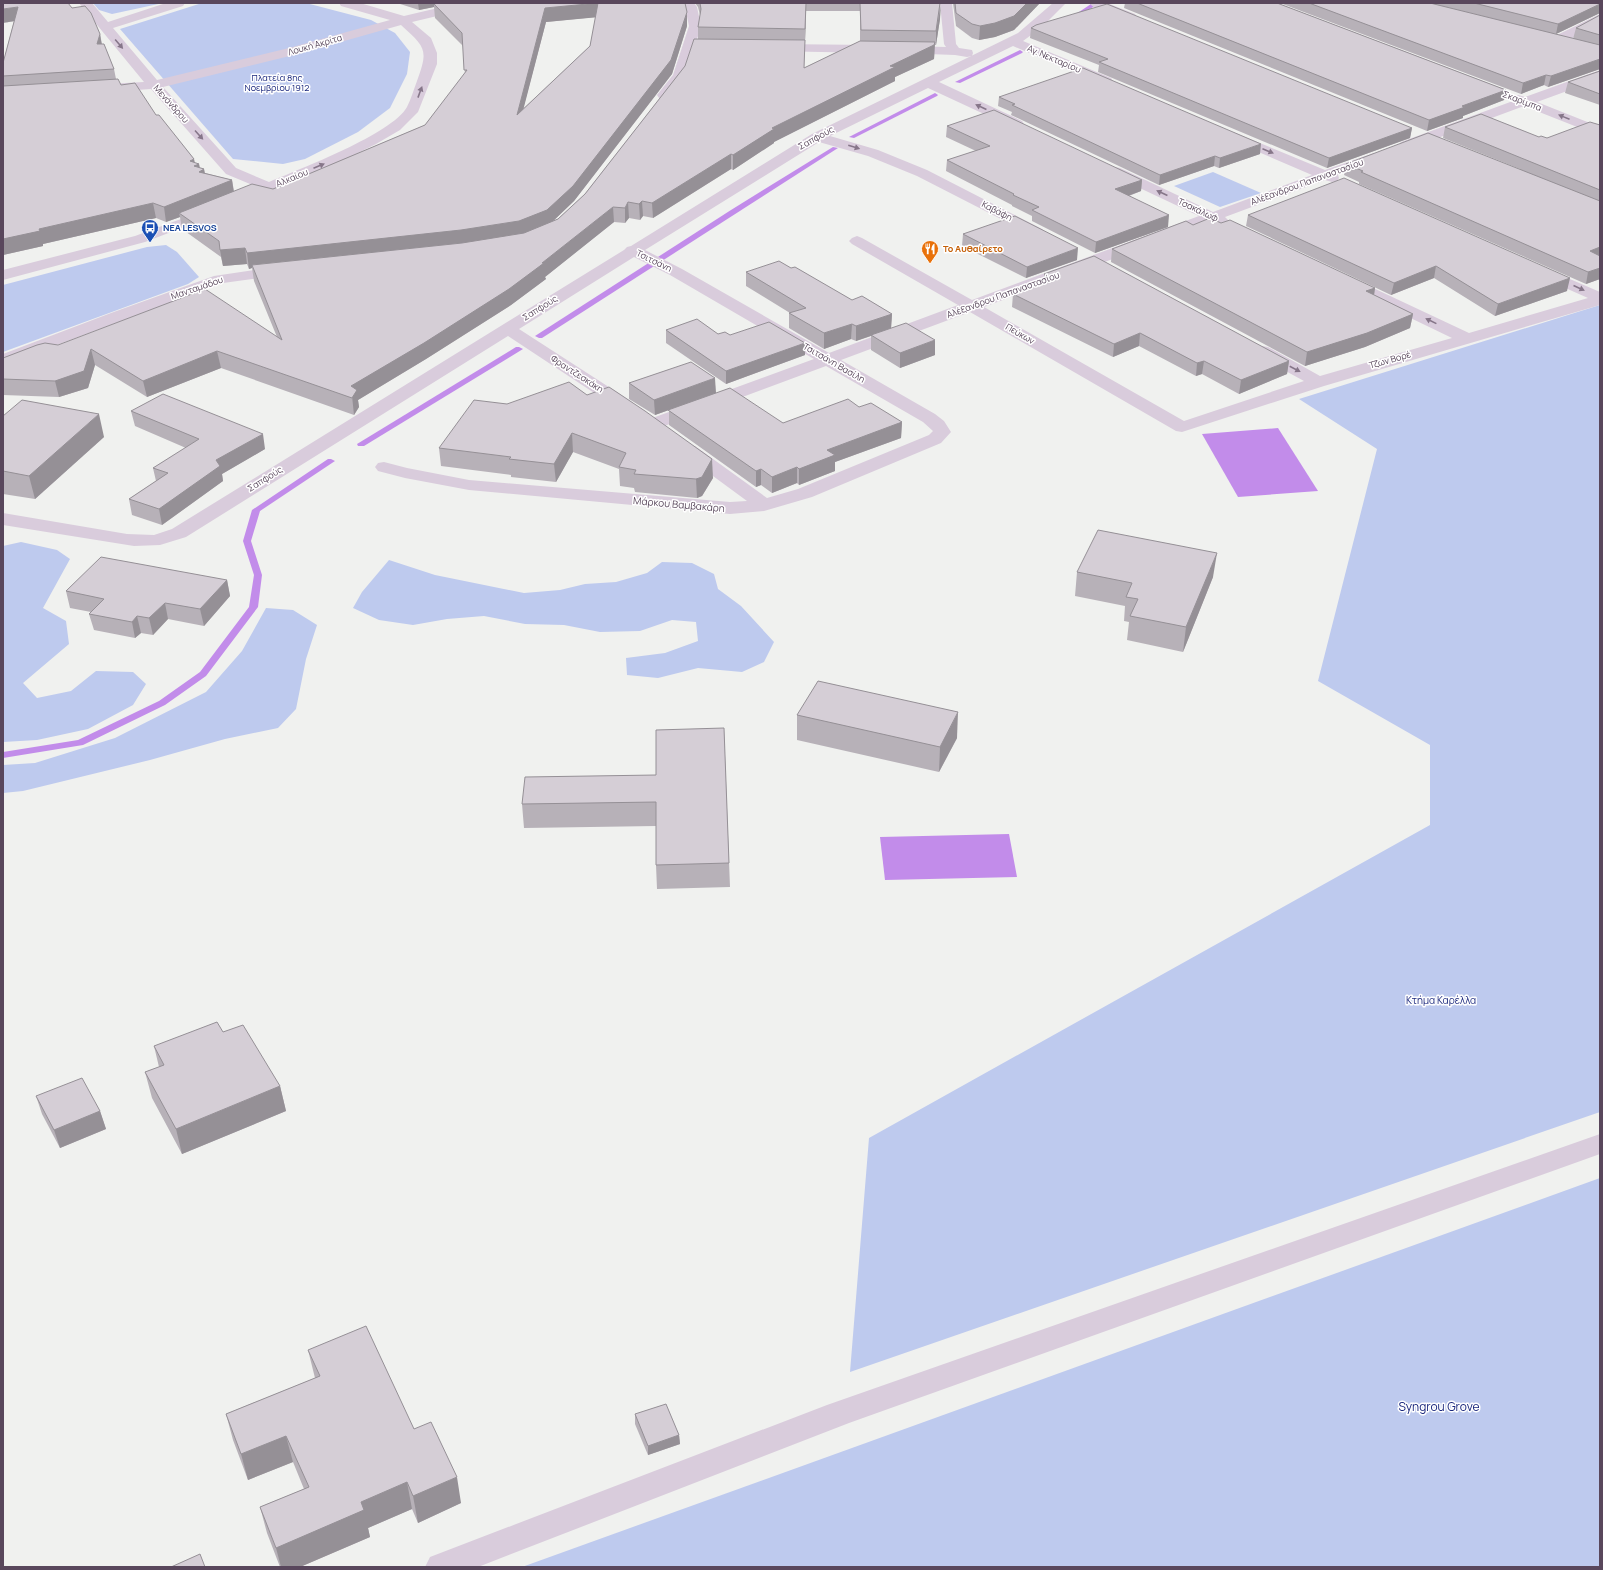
<svg xmlns="http://www.w3.org/2000/svg" width="1603" height="1570" viewBox="0 0 1603 1570" font-family="Manrope,sans-serif">
<style>
.green{fill:#becaee}
.water{fill:#c28cea}
.lines{fill:none;stroke-linecap:round;stroke-linejoin:round}
.stream{fill:#c28cea;fill-rule:evenodd}
.minor{fill:#d9ccdc;fill-rule:evenodd}
.wall{fill:#b7b1b8;fill-rule:evenodd}
.shaded-wall{fill:#959096}
.building{fill:#d5ced6;stroke:#959096}
.oneway{fill:#867689}
.labels{text-anchor:middle;stroke-width:3;stroke-linejoin:round;paint-order:stroke}
.far-street-label{font-size:9px;fill:#59475c;stroke:#fff}
.far-park-label{font-size:9px;fill:#19267c;stroke:#fff}
.far-transit-label{font-size:9px;font-weight:bold;fill:#164399;stroke:#fff;text-anchor:start}
.far-food-label{font-size:9px;font-weight:bold;fill:#c56008;stroke:#fff;text-anchor:start}
.street-label{font-size:10px;fill:#59475c;stroke:#fff}
.park-label{font-size:10px;fill:#19267c;stroke:#fff}
.near-park-label{font-size:12px;fill:#19267c;stroke:#fff}
</style>
<rect width="100%" height="100%" fill="#f0f1ef"/>
<g class="green">
<path d="M93 3H163L112 14 99 10Z"/>
<path d="M202 3H306L371 20 395 33 410 52 407 74 390 108 358 132 305 159 283 164 233 159 120 29Z"/>
<path d="M1213 172 1261 193 1220 207 1174 186Z"/>
<path d="M166 245 177 252 199 277 188 284 3 352V285L147 247Z"/>
<path d="M1600 305V1112L850 1372 869 1138 1430 825V745L1318 681 1377 449 1299 399Z"/>
<path d="M21 542 57 550 70 559 43 608 66 621 69 644 23 683 37 698 71 691 96 671 133 672 146 684 133 705 88 729 37 740 3 742V546Z"/>
<path d="M389 560 435 575 524 593 560 590 585 584 616 582 647 573 662 562 692 563 714 574 718 589 741 606 774 642 764 662 742 672 698 668 658 678 627 675 626 658 665 653 698 641 696 622 672 620 640 631 600 632 564 625 525 624 484 616 447 619 413 625 379 620 353 608 362 592Z"/>
<path d="M266 608 293 610 317 625 306 659 296 709 278 728 225 739 150 760 23 791 3 793V765L35 763 115 738 206 692 242 651Z"/>
<path d="M1600 1178V1567H522Z"/>
</g>
<g class="water">
<path d="M1278 428 1318 491 1238 497 1202 434Z"/>
<path d="M1009 834 1017 877 885 880 880 837Z"/>
</g>
<g class="lines">
<g class="stream">
<path d="M1091 4 1094 6 1093 7 1074 20H1070V18Z"/>
<path d="M1020 50 1023 52 1022 53 960 83 955 82Z"/>
<path d="M935 93 938 95 937 96 854 138 849 137Z"/>
<path d="M833 147 838 148 542 338H539L535 336 731 210Z"/>
<path d="M516 347H519L523 349 364 446H358L357 444Z"/>
<path d="M328 459H331L335 461 260 511 251 541 262 575 258 607 206 676 165 705 83 745 3 758V752L78 740 159 701 200 672 249 607 254 575 243 541 252 510Z"/>
</g>
<g class="minor">
<path d="M79 3H92L108 22 166 3H185L183 6 113 28 157 80 289 48 390 20 341 6 339 3H360L404 16 459 3H481L479 6 412 22 431 38 437 53V64L418 112 400 130 376 144 336 164 240 203 235 202 233 199 235 196 257 187 226 174 151 89 107 92 102 91 100 88 102 85 107 84 144 82ZM401 25C425 47 429 49 417 81 414 89 411 99 407 107 392 134 300 169 269 182L236 168 163 87 298 54Z"/>
<path d="M682 3H694L697 7 701 26 686 76 669 98H659L657 95 673 75 689 26 685 7Z"/>
<path d="M940 3H952L956 44 959 48 972 50 973 53 972 56 967 57 955 55 900 53 899 50 900 47 905 46 946 47 944 44Z"/>
<path d="M1053 3H1066L1042 27 1023 41 1111 78 1113 81 1111 84H1101L1013 46 939 82 1022 121 1024 124 1022 127 1017 128 1012 127 928 88 830 136 878 150 927 170 1042 229 1045 232 1042 235 1037 237 1032 235 917 176 868 156 819 142 645 250 682 269 829 353 958 305 852 244 849 241 852 238 857 236 862 238 972 300 1199 216 1110 174 1108 171 1110 168 1115 167 1120 168 1213 212 1312 175 1228 139 1226 136 1228 133 1233 132 1325 170 1374 153 1379 154 1381 157 1379 160 1338 175 1339 178 1337 181 1332 182 1325 180 1225 217 1229 221 1226 224 1221 226 1212 222 984 307 1184 421 1304 381 1256 355 1254 351 1256 347 1262 346 1268 347 1320 376 1452 338 1342 285 1340 282 1342 279 1348 277 1354 279 1469 333 1588 298 1536 275 1534 272 1536 269 1542 267 1600 292V305L1324 386 1182 432 1176 431 970 312 841 360 935 414 944 421 951 432 941 443 812 497 764 511 730 514 469 490 405 478 378 471 375 467 378 463 384 462 407 468 469 480 730 502 747 501 683 454 680 450 683 446 689 445 695 446 767 498 798 489 929 435 933 431 923 422 826 366 659 428 653 429 647 428 644 424 647 420 814 359 670 275 634 257 519 329 632 402 635 406 632 410 626 411 620 410 508 336 186 537 160 545 134 546 3 525V513L127 534 154 535 172 529 624 250 627 247 631 246 812 134 1018 33Z"/>
<path d="M1090 3H1107L1135 14 1137 17 1135 20H1127L1092 6Z"/>
<path d="M1600 14V23L1563 43H1553L1552 40 1553 37Z"/>
<path d="M775 44 873 45 878 46 879 49 878 52 873 53 770 51 769 48 770 45Z"/>
<path d="M1600 70V79L1537 102 1600 127V136L1524 106 1411 148 1406 149 1401 148 1399 145 1401 142 1513 101 1511 99 1513 96 1518 95 1525 97Z"/>
<path d="M208 209 213 210 215 213 213 216 145 242 3 280V270L135 236Z"/>
<path d="M282 266 288 268 290 271 288 274 223 283 3 365V354L111 313 214 276Z"/>
<path d="M1600 1134V1154L849 1423 478 1567H425L430 1557 827 1405Z"/>
</g>
</g>
<g class="wall">
<path d="M397 3H685L687 26 672 74 574 201 553 221 558 219 585 194 685 66 698 39V27L700 15 698 7 695 3H940V19L936 45H935L934 59 895 77V81L774 142V143L733 170 731 169 653 218 643 216 640 220 629 218 625 223 614 222 545 277 546 279 511 305 426 359 358 400 359 407 354 415 221 368 147 397 95 365 88 388 59 397 3 395V358L58 345 277 337 254 281 252 268 249 269 247 264 223 266 221 257 182 229 180 217 166 222 156 218 43 244V246L3 255V63L14 21 3 23 72 8 100 34 102 44 114 69 116 79 121 85 156 115 194 159 195 163 199 164 200 168 204 169 205 173 232 180 234 191 273 189 425 125 465 74 463 46 435 18 434 7 419 10ZM806 11H860V41L804 68ZM596 17 590 46 523 109 546 22Z"/>
<path d="M953 3H1040L1014 30 995 37 979 40 972 38 956 26Z"/>
<path d="M1125 3H1277L1506 90 1504 100 1463 116V118L1427 131 1124 8Z"/>
<path d="M1280 3H1600V13L1556 34 1573 39 1576 28 1600 15V69L1548 87 1544 85 1521 94Z"/>
<path d="M1031 28 1412 128 1410 138 1327 168 1098 72 1099 65 1030 38Z"/>
<path d="M1600 71V105L1565 93 1568 82Z"/>
<path d="M999 97 1260 154 1219 168 1214 166 1159 185 1011 115 1012 112 998 106Z"/>
<path d="M1600 125V279L1586 284 1359 184V182L1344 175 1346 164 1520 169 1443 138 1445 127 1547 138Z"/>
<path d="M947 126 1142 180 1141 191 1129 196 1168 227 1095 253 1032 221V216L1012 206V205L946 171 947 160 976 151 946 137Z"/>
<path d="M1248 215 1567 291 1495 316 1434 278 1391 295 1246 226Z"/>
<path d="M1193 225 1375 288 1374 295 1413 314 1410 328 1365 347 1305 366 1111 262 1112 249Z"/>
<path d="M963 234 1077 260 1026 278 962 246Z"/>
<path d="M791 268 852 300 892 314 891 328 935 355 900 368 871 350V336L856 341 851 339 824 349 789 328V313H790L746 286V272Z"/>
<path d="M1044 274 1289 361 1287 374 1239 394 1202 374 1196 376 1139 346 1113 357 1012 307 1013 294 1018 293V290L1044 280Z"/>
<path d="M666 330 718 334 805 343V355L726 384 666 343Z"/>
<path d="M629 383 716 393 783 423 859 407 902 422 901 438 835 462V471L799 485 797 483 772 493 761 485 756 487 669 425V410L655 415 629 399Z"/>
<path d="M587 395 713 478 702 496 697 498 635 492 634 488 620 486 619 469 573 452 556 482 511 477V475L441 466 439 448 507 404Z"/>
<path d="M131 411 265 449 222 474 223 481 162 525 132 515 129 499 156 481 153 468 186 448 135 426Z"/>
<path d="M3 416 104 437 35 499 3 494Z"/>
<path d="M1077 572 1213 577 1183 652 1127 640 1129 622 1124 621 1125 606 1075 596Z"/>
<path d="M227 580 230 596 204 626 168 619 153 635 141 633 135 638 94 630 89 614 91 612 70 608 66 591Z"/>
<path d="M797 715 957 738 939 772 797 740Z"/>
<path d="M724 728 730 887 657 889 656 865V826L524 828 522 804 656 775Z"/>
<path d="M154 1046 280 1086 286 1111 182 1154 152 1098 145 1072 159 1067Z"/>
<path d="M36 1096 100 1111 106 1129 60 1148 42 1114Z"/>
<path d="M308 1350 414 1429 461 1503 418 1523 412 1509 368 1528 370 1537 300 1567H280L267 1533 260 1507 304 1489 293 1462 248 1480 233 1440 226 1414 315 1378Z"/>
<path d="M635 1414 679 1435 680 1444 648 1455 635 1424Z"/>
</g>
<g class="shaded-wall">
<path d="M418 3H452L434 4V7L419 10Z"/>
<path d="M598 3 599 17 546 22 518 130 517 115 545 8Z"/>
<path d="M806 3V11L805 43V29Z"/>
<path d="M1027 3H1040L1014 30 995 37 979 40 980 26Z"/>
<path d="M1600 4V13L1556 34 1558 24Z"/>
<path d="M941 5 940 19 936 45V31Z"/>
<path d="M18 7 21 20 3 23V9Z"/>
<path d="M687 12V26L672 74 574 201 548 226 521 237 252 265V268L249 269 247 253 671 60Z"/>
<path d="M100 34 102 47 97 44Z"/>
<path d="M935 42 934 59 895 77V81L774 142V143L733 170V155L772 128Z"/>
<path d="M1600 59V69L1548 87 1551 76Z"/>
<path d="M1546 75 1544 85 1521 94 1523 83Z"/>
<path d="M1506 90 1504 100 1463 116V118L1427 131 1429 120 1462 106Z"/>
<path d="M1412 128 1410 138 1327 168 1329 158Z"/>
<path d="M1261 144 1260 154 1219 168 1220 158Z"/>
<path d="M731 154V169L653 218 652 203Z"/>
<path d="M1215 156 1214 166 1159 185 1160 175Z"/>
<path d="M194 159 195 166 199 164 200 171 204 169 206 183 190 161Z"/>
<path d="M232 180 234 194 179 213 180 217 166 222 164 207Z"/>
<path d="M1142 180 1141 191 1114 201 1115 189Z"/>
<path d="M642 201 643 216 640 220 639 204Z"/>
<path d="M628 202 629 218 625 223V208Z"/>
<path d="M153 203 156 218 43 244V246L3 255V239L39 229Z"/>
<path d="M613 207 614 222 545 277 546 279 511 305 426 359 358 400 359 407 354 415 351 386 542 263Z"/>
<path d="M1169 215 1168 227 1095 253 1096 242Z"/>
<path d="M1600 247V258L1590 251Z"/>
<path d="M245 248 247 264 223 266 220 250Z"/>
<path d="M1078 248 1077 260 1026 278 1027 267Z"/>
<path d="M1436 266 1434 278 1391 295 1394 283Z"/>
<path d="M1600 268V279L1586 284 1588 272Z"/>
<path d="M1570 278 1567 291 1495 316 1498 304Z"/>
<path d="M1375 288 1373 302 1366 291Z"/>
<path d="M892 314 891 329 856 341V326Z"/>
<path d="M1413 314 1410 328 1365 347 1305 366 1307 352Z"/>
<path d="M852 324 851 339 824 349V333Z"/>
<path d="M1140 333 1139 346 1113 357 1114 344Z"/>
<path d="M935 340V355L900 368V353Z"/>
<path d="M805 343V355L726 384V371Z"/>
<path d="M91 349 95 365 88 388 59 397 55 381Z"/>
<path d="M217 351 221 368 147 397 143 381Z"/>
<path d="M1204 361 1202 374 1196 376 1197 363Z"/>
<path d="M1289 361 1287 374 1239 394 1241 380Z"/>
<path d="M715 378 716 393 655 415 654 400Z"/>
<path d="M99 414 104 437 35 499 29 476Z"/>
<path d="M902 422 901 438 835 462V471L799 485V469L827 450Z"/>
<path d="M572 433 573 452 556 482 554 464Z"/>
<path d="M263 434 265 449 222 474 223 481 162 525 159 509 216 460Z"/>
<path d="M712 459 713 478 702 496 697 498 696 479Z"/>
<path d="M797 467V483L772 493V477Z"/>
<path d="M761 469V485L756 487V471Z"/>
<path d="M1217 553 1213 577 1183 652 1186 627Z"/>
<path d="M227 580 230 596 204 626 200 609Z"/>
<path d="M165 603 168 619 153 635 149 618Z"/>
<path d="M137 616 141 633 135 638 132 622Z"/>
<path d="M958 712 957 738 939 772 940 747Z"/>
<path d="M280 1086 286 1111 182 1154 176 1129Z"/>
<path d="M100 1111 106 1129 60 1148 54 1130Z"/>
<path d="M679 1435 680 1444 648 1455V1446Z"/>
<path d="M286 1436 293 1462 248 1480 241 1454Z"/>
<path d="M457 1477 461 1503 418 1523 413 1496Z"/>
<path d="M407 1482 412 1509 368 1528 370 1537 300 1567H281L276 1548 361 1502Z"/>
</g>
<g class="building">
<path d="M3 3H68L72 8 85 6 91 13 100 34 97 44H104L114 69 3 76V63L18 7 3 9Z"/>
<path d="M439 3H598L545 8 517 115 590 46 598 3H685L687 12 671 60 573 186 547 210 519 221 461 230 247 253 245 248 220 250 219 241 179 213 252 184 273 189 425 125 467 70H464L462 33 434 4Z"/>
<path d="M700 3H806L805 29 698 27 701 9Z"/>
<path d="M860 3H940L936 31 861 30Z"/>
<path d="M955 3H1027L1014 16 995 23 980 26 972 24 956 13Z"/>
<path d="M1137 3H1277L1506 90 1462 106 1465 107 1429 120Z"/>
<path d="M1309 3H1430L1600 45V59L1551 76 1546 75 1523 83Z"/>
<path d="M1474 3H1600V4L1558 24Z"/>
<path d="M1107 4 1412 128 1329 158 1099 62 1108 59 1031 28 1036 25Z"/>
<path d="M1600 15V35L1576 28Z"/>
<path d="M694 39 805 40 804 68 860 41 935 42 934 45 890 66 895 67 772 128 774 129 733 155 731 154 652 203 642 201 639 204 628 202 625 208 613 207 542 263H544L509 289 424 343 351 386 357 390 352 398 217 351 143 381 91 349 84 371 55 381 3 379V358L37 345 45 343 58 345 205 289 282 340 252 265 462 243 524 233 558 219 585 194 685 66Z"/>
<path d="M1083 68 1261 144 1220 158 1215 156 1160 175 1012 105 1015 104 999 97Z"/>
<path d="M1600 71V94L1568 82Z"/>
<path d="M118 79 121 85 135 83 156 115H159L194 159 190 161 199 164 194 166 204 169 199 172 232 180 164 207 153 203 39 229 40 231 3 239V86Z"/>
<path d="M994 110 1142 180 1115 189 1169 215 1096 242 1032 210 1039 207 1013 195 1014 194 947 160 990 146 947 126Z"/>
<path d="M1481 114 1539 137 1541 136 1547 138 1590 122 1600 125V190L1445 127Z"/>
<path d="M1428 133 1600 201V247L1590 251 1600 256V268L1588 272 1361 172 1363 171 1346 164Z"/>
<path d="M1344 178 1570 278 1498 304 1436 266 1394 283 1248 215Z"/>
<path d="M1015 216 1078 248 1027 267 963 234Z"/>
<path d="M1210 218 1221 223 1230 220 1375 288 1366 291 1413 314 1367 333 1307 352 1112 249 1186 221 1193 225Z"/>
<path d="M1094 256 1289 361 1241 380 1204 361 1197 363 1140 333 1114 344 1013 294 1020 292 1018 290 1050 278 1044 274Z"/>
<path d="M779 261 791 268 795 267 852 300 862 296 892 314 856 326 852 324 824 333 789 313 806 308 746 272Z"/>
<path d="M697 319 718 334 725 332 730 335 769 322 805 343 726 371 666 330Z"/>
<path d="M906 323 935 340 900 353 871 335Z"/>
<path d="M691 362 715 378 654 400 629 383Z"/>
<path d="M569 382 587 395 609 387 645 411 712 459 702 477 696 479 634 474 636 470 619 467 626 453 572 433 554 464 509 459 511 457 439 448 474 400 507 404Z"/>
<path d="M730 388 783 423 848 399 859 407 871 403 902 422 827 450 835 455 799 469 797 467 772 477 761 469 756 471 668 410Z"/>
<path d="M163 394 263 434 216 460 220 466 159 509 129 499 168 473 153 468 199 439 131 411Z"/>
<path d="M22 400 99 414 29 476 3 471V416Z"/>
<path d="M1098 530 1217 553 1186 627 1130 616 1138 599 1126 597 1132 583 1077 572Z"/>
<path d="M101 557 227 580 200 609 165 603 149 618 137 616 132 622 89 614 104 599 66 591Z"/>
<path d="M818 681 958 712 940 747 797 715Z"/>
<path d="M724 728 729 863 656 865V802L522 804 525 777 656 775V730Z"/>
<path d="M217 1022 223 1032 243 1025 280 1086 176 1129 145 1072 164 1065 154 1046Z"/>
<path d="M82 1078 100 1111 54 1130 36 1096Z"/>
<path d="M366 1326 414 1429 431 1422 457 1477 413 1496 407 1482 361 1502 364 1510 276 1548 260 1507 309 1487 286 1436 241 1454 226 1414 320 1376 308 1350Z"/>
<path d="M666 1404 679 1435 648 1446 635 1414Z"/>
<path d="M200 1554 205 1567H171Z"/>
</g>
<defs><path id="oneway-solid" d="M-6-.8H1V-3.2L6.5 0L1 3.2V.8H-6Z"/></defs>
<g class="oneway">
<use href="#oneway-solid" transform="translate(119 44) rotate(50)"/>
<use href="#oneway-solid" transform="translate(420 92) rotate(-70)"/>
<use href="#oneway-solid" transform="translate(981 107) rotate(-155)"/>
<use href="#oneway-solid" transform="translate(1564 117) rotate(-158)"/>
<use href="#oneway-solid" transform="translate(199 135) rotate(48)"/>
<use href="#oneway-solid" transform="translate(854 147) rotate(17)"/>
<use href="#oneway-solid" transform="translate(1268 151) rotate(23)"/>
<use href="#oneway-solid" transform="translate(319 166) rotate(-23)"/>
<use href="#oneway-solid" transform="translate(1162 193) rotate(-155)"/>
<use href="#oneway-solid" transform="translate(1579 288) rotate(24)"/>
<use href="#oneway-solid" transform="translate(1431 321) rotate(-154)"/>
<use href="#oneway-solid" transform="translate(1295 369) rotate(28)"/>
</g>
<defs>
<symbol id="bus-pin" viewBox="-11 -11 22 30"><path d="M0 17L-7.5 6A9.5 9.5 0 1 1 7.5 6Z" fill="#1a4fb4" stroke="#fff"/><path d="M-5-6H5V4H4V6H2V4H-2V6H-4V4H-5ZM-3.5-4V0h7V-4ZM-3.5 1.2v1.5H-2V1.2ZM2 1.2v1.5H3.5V1.2Z" fill="#fff"/></symbol>
<symbol id="restaurant-pin" viewBox="-11 -11 22 30"><path d="M0 17L-7.5 6A9.5 9.5 0 1 1 7.5 6Z" fill="#e8710a" stroke="#fff"/><path d="M-5-6h1v4h1v-4h1v4h1v-4h1v5L-1.5 .5V6h-2V.5L-5-1ZM5-6V6H3V1.5H1.5Q1.5-4 5-6Z" fill="#fff"/></symbol>
</defs>
<g fill-rule="evenodd">
<use href="#bus-pin" x="140" y="218" width="20" height="27"/>
<use href="#restaurant-pin" x="920" y="239" width="20" height="27"/>
</g>
<g class="labels">
<g class="far-street-label">
<text transform="translate(315 45) rotate(-16)" y="3">Λουκή Ακρίτα</text>
<text transform="translate(1054 59) rotate(23)" y="3">Αγ. Νεκταρίου</text>
<text transform="translate(1522 101) rotate(21)" y="3">Σκαρίμπα</text>
<text transform="translate(171 104) rotate(48)" y="3">Μενάνδρου</text>
<text transform="translate(816 138) rotate(-29)" y="3">Σαπφούς</text>
<text transform="translate(292 178) rotate(-23)" y="3">Αλκαίου</text>
<text transform="translate(1307 182) rotate(-20)" y="3">Αλέξανδρου Παπαναστασίου</text>
<text transform="translate(1198 210) rotate(25)" y="3">Τσακάλωφ</text>
<text transform="translate(997 211) rotate(27)" y="3">Καβάφη</text>
<text transform="translate(654 261) rotate(26)" y="3">Τσιτσάνη</text>
<text transform="translate(197 288) rotate(-19)" y="3">Μανταμάδου</text>
<text transform="translate(1003 295) rotate(-20)" y="3">Αλέξανδρου Παπαναστασίου</text>
<text transform="translate(540 308) rotate(-32)" y="3">Σαπφούς</text>
<text transform="translate(1020 334) rotate(30)" y="3">Πεύκων</text>
<text transform="translate(1390 360) rotate(-16)" y="3">Τζων Βορέ</text>
<text transform="translate(834 363) rotate(30)" y="3">Τσιτσάνη Βασίλη</text>
<text transform="translate(577 374) rotate(33)" y="3">Φραντζεσκάκη</text>
<text transform="translate(265 479) rotate(-32)" y="3">Σαπφούς</text>
</g>
<g class="far-park-label">
<text x="277" y="81">Πλατεία 8ης<tspan x="277" dy="10">Νοεμβρίου 1912</tspan></text>
</g>
<g class="far-transit-label">
<text x="163" y="231">NEA LESVOS</text>
</g>
<g class="far-food-label">
<text x="943" y="252">Το Αυθαίρετο</text>
</g>
<g class="street-label">
<text transform="translate(679 504) rotate(5)" y="4">Μάρκου Βαμβακάρη</text>
</g>
<g class="park-label">
<text x="1441" y="1004">Κτήμα Καρέλλα</text>
</g>
<g class="near-park-label">
<text x="1439" y="1411">Syngrou Grove</text>
</g>
</g>
<rect width="1603" height="1570" fill="none" stroke="#59475c" stroke-width="8"/>
</svg>
